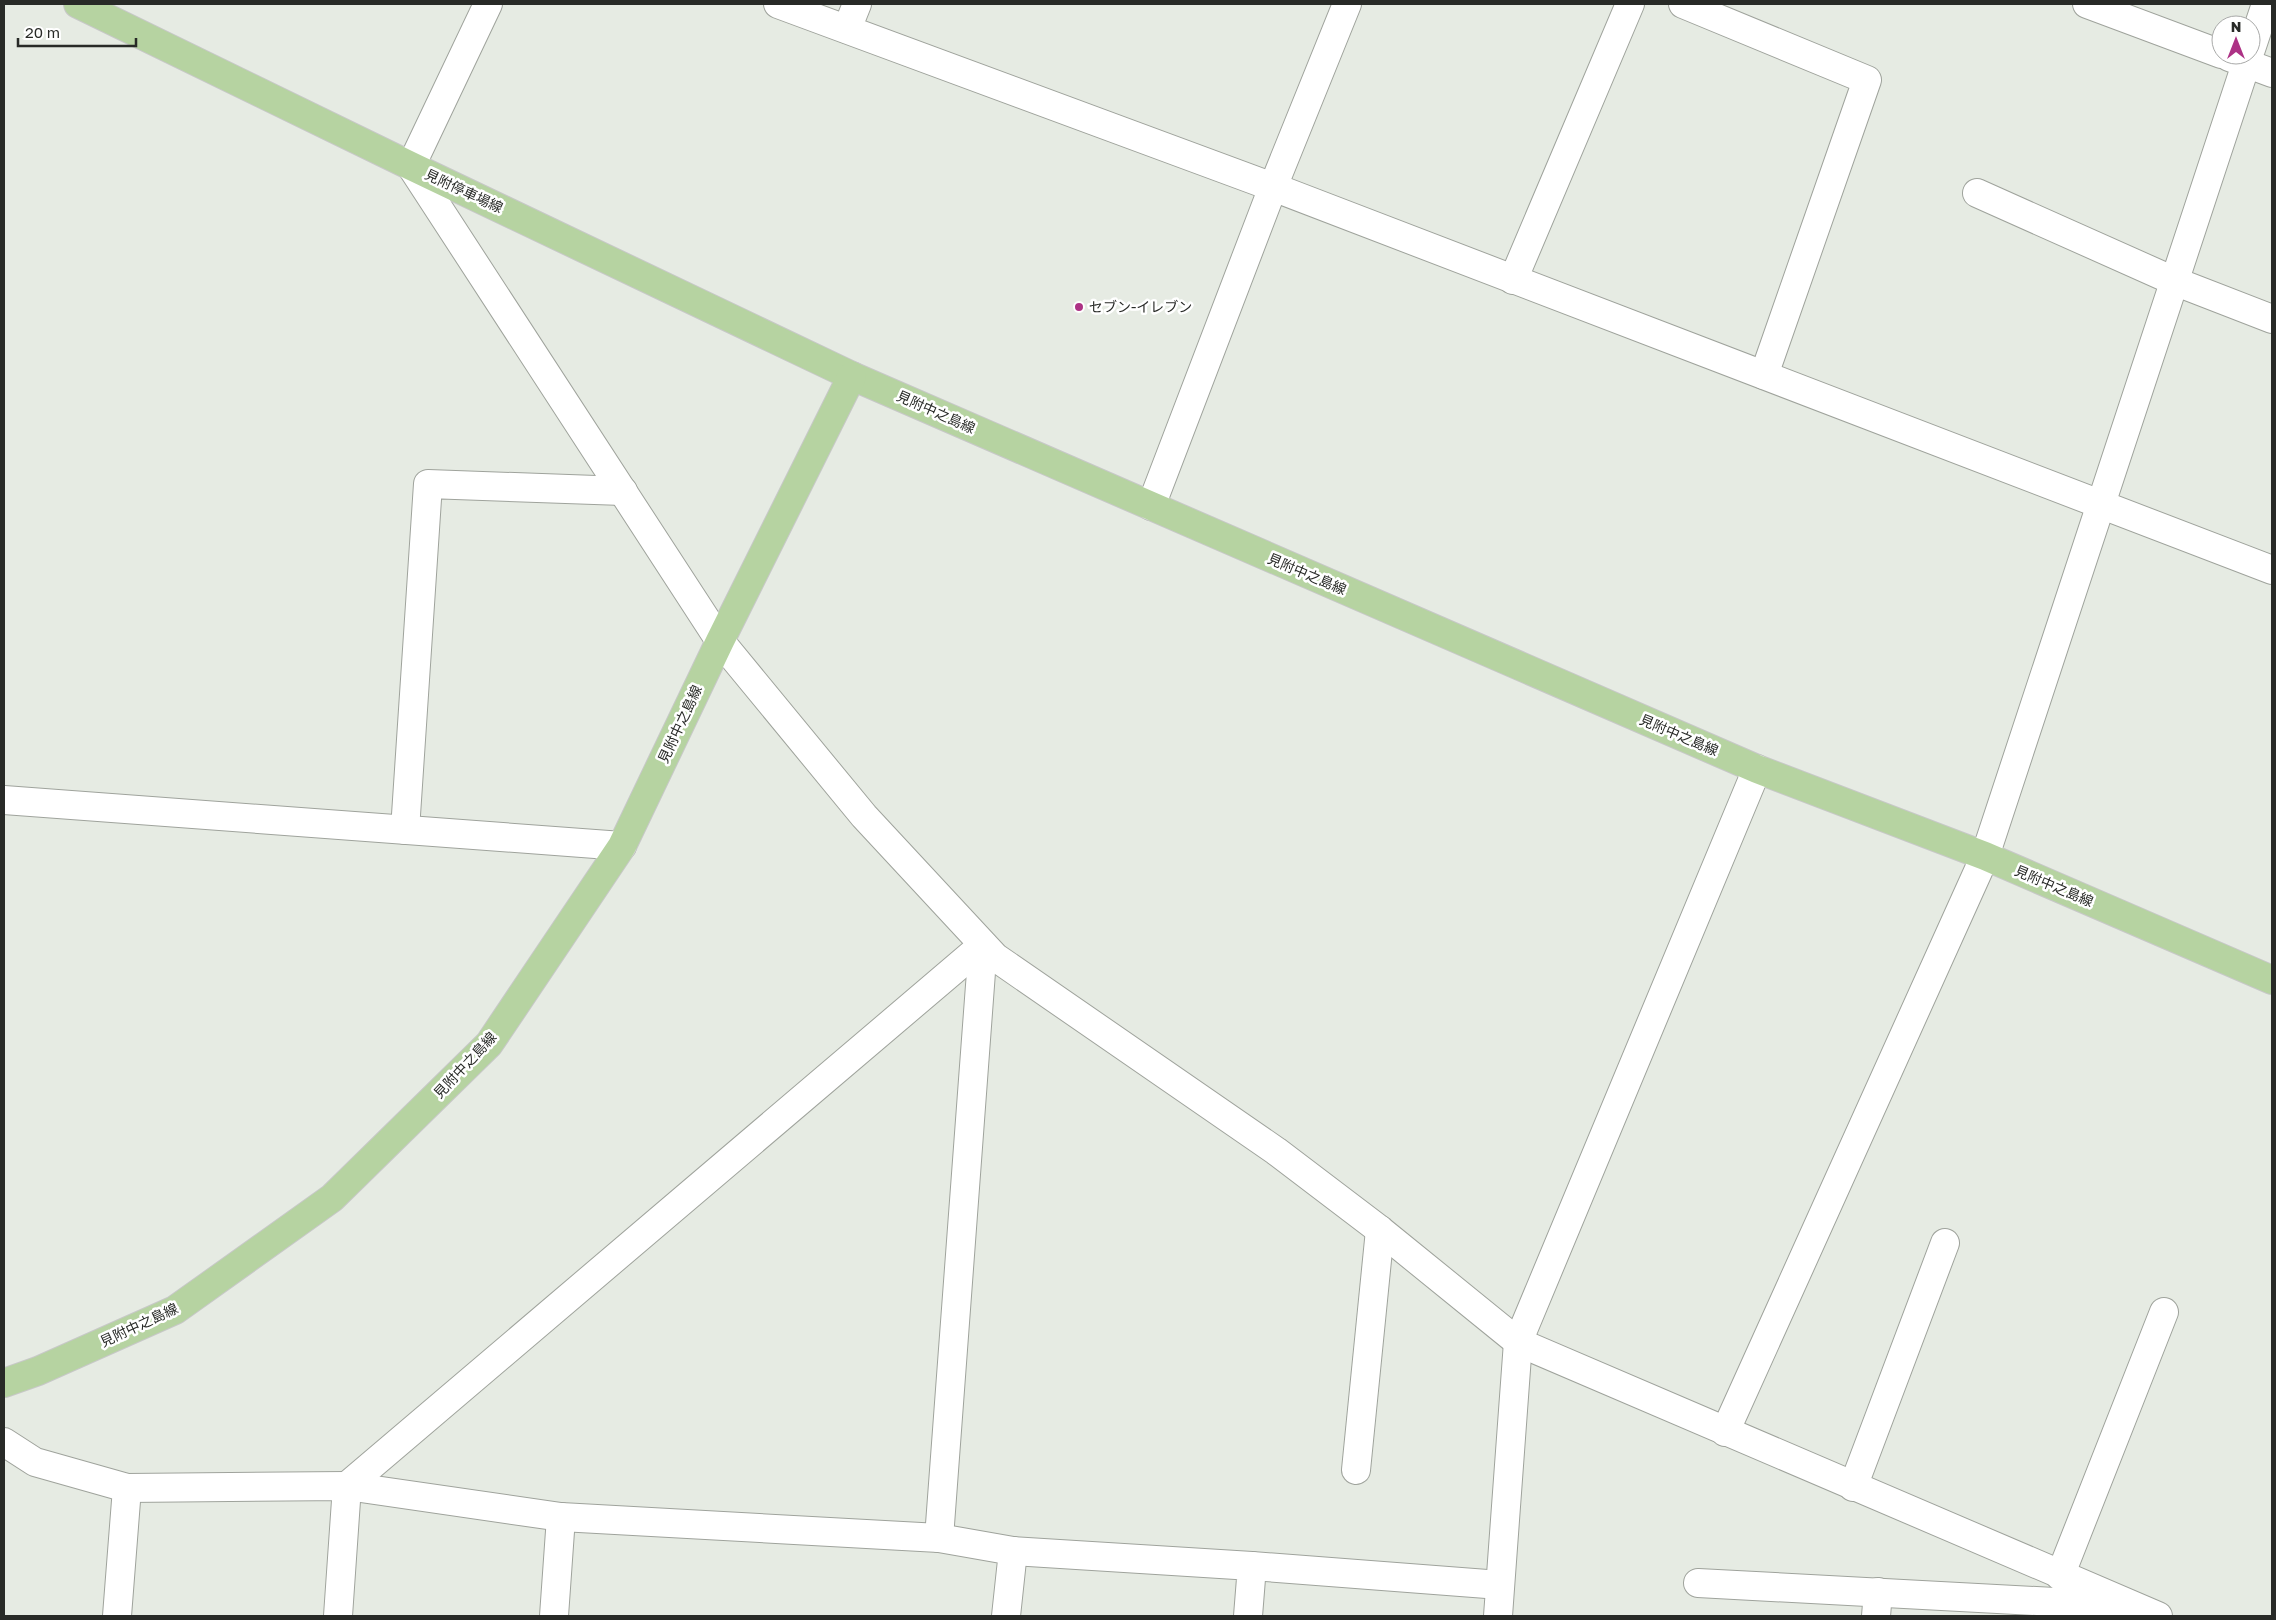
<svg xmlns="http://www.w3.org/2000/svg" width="2276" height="1620" viewBox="0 0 2276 1620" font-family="'Golos Text','Noto Sans JP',sans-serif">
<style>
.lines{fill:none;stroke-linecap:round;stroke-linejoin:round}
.minor-casing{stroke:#9fa39c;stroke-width:30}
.major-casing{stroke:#c7c8c7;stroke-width:30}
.minor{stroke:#fff;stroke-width:28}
.major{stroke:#b6d3a1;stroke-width:28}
.poi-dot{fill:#ad3285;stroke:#fff;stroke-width:2}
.labels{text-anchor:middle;stroke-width:5;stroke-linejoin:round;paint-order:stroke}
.street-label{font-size:14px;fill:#282a27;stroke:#fff}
.poi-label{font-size:14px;fill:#282a27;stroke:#fff;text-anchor:start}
</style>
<rect width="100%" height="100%" fill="#e6ebe3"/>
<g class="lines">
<defs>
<g id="minor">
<path d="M488 4 411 166 720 641 864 816 995 957 1276 1151 1380 1230 1518 1342 2158 1616"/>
<path d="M778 4 1273 187 2272 570"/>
<path d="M1683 4 1867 80 1764 375"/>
<path d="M2087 4 2221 54"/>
<path d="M847 29 857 4"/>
<path d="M2251 49 2266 4"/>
<path d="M2229 57 2272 73"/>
<path d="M1977 193 2174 281 2272 319"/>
<path d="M1513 280 1630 4"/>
<path d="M1151 506 1273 187 1347 4"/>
<path d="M4 800 622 846"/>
<path d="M405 830 428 484 623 491"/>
<path d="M1725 1432 1985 856 2249 55"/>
<path d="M4 1442 35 1462 127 1488 347 1486 561 1517 939 1538 1013 1551 1006 1616"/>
<path d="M1356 1470 1380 1230"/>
<path d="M1853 1487 1945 1243"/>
<path d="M939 1538 983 945"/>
<path d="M1013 1551 1252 1566 1248 1616"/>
<path d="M1252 1566 1500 1585"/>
<path d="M2060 1576 2164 1312"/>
<path d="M1698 1583 2111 1605"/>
<path d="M117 1616 127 1488"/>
<path d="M338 1616 347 1486 983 945"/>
<path d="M554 1616 561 1517"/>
<path d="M1498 1616 1518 1342 1757 769"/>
<path d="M1876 1616 1878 1592"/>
</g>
<g id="major">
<path d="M78 4 411 166 852 376 1757 769 1985 856 2272 980"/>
<path d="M4 1383 38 1371 175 1310 332 1198 489 1044 622 846 720 641 852 376"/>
</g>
</defs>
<use href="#minor" class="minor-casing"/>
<use href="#major" class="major-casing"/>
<use href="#minor" class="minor"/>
<use href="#major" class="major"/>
</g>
<circle class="poi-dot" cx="1079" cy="307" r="5"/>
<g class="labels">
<g class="street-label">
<text transform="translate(464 191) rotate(25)" y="5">見附停車場線</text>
<text transform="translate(936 412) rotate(24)" y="5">見附中之島線</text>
<text transform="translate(1307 574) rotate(23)" y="5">見附中之島線</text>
<text transform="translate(680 724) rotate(-65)" y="5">見附中之島線</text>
<text transform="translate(1679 735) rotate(23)" y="5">見附中之島線</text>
<text transform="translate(2054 886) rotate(23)" y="5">見附中之島線</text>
<text transform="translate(465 1065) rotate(-47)" y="5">見附中之島線</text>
<text transform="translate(139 1325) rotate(-25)" y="5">見附中之島線</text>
</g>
<g class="poi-label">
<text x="1089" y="312">セブン-イレブン</text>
</g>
</g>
<rect width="2276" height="1620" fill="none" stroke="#282a27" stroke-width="10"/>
<g transform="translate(2236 40)"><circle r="24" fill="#ffffff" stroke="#a9aaa9"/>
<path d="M0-4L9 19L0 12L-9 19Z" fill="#ad3285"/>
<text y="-8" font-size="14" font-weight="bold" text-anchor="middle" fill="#282a27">N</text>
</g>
<path d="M18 38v8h118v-8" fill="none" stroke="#282a27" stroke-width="2.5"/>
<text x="25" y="38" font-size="15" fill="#282a27" stroke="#ffffff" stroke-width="4" paint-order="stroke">20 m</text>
</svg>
